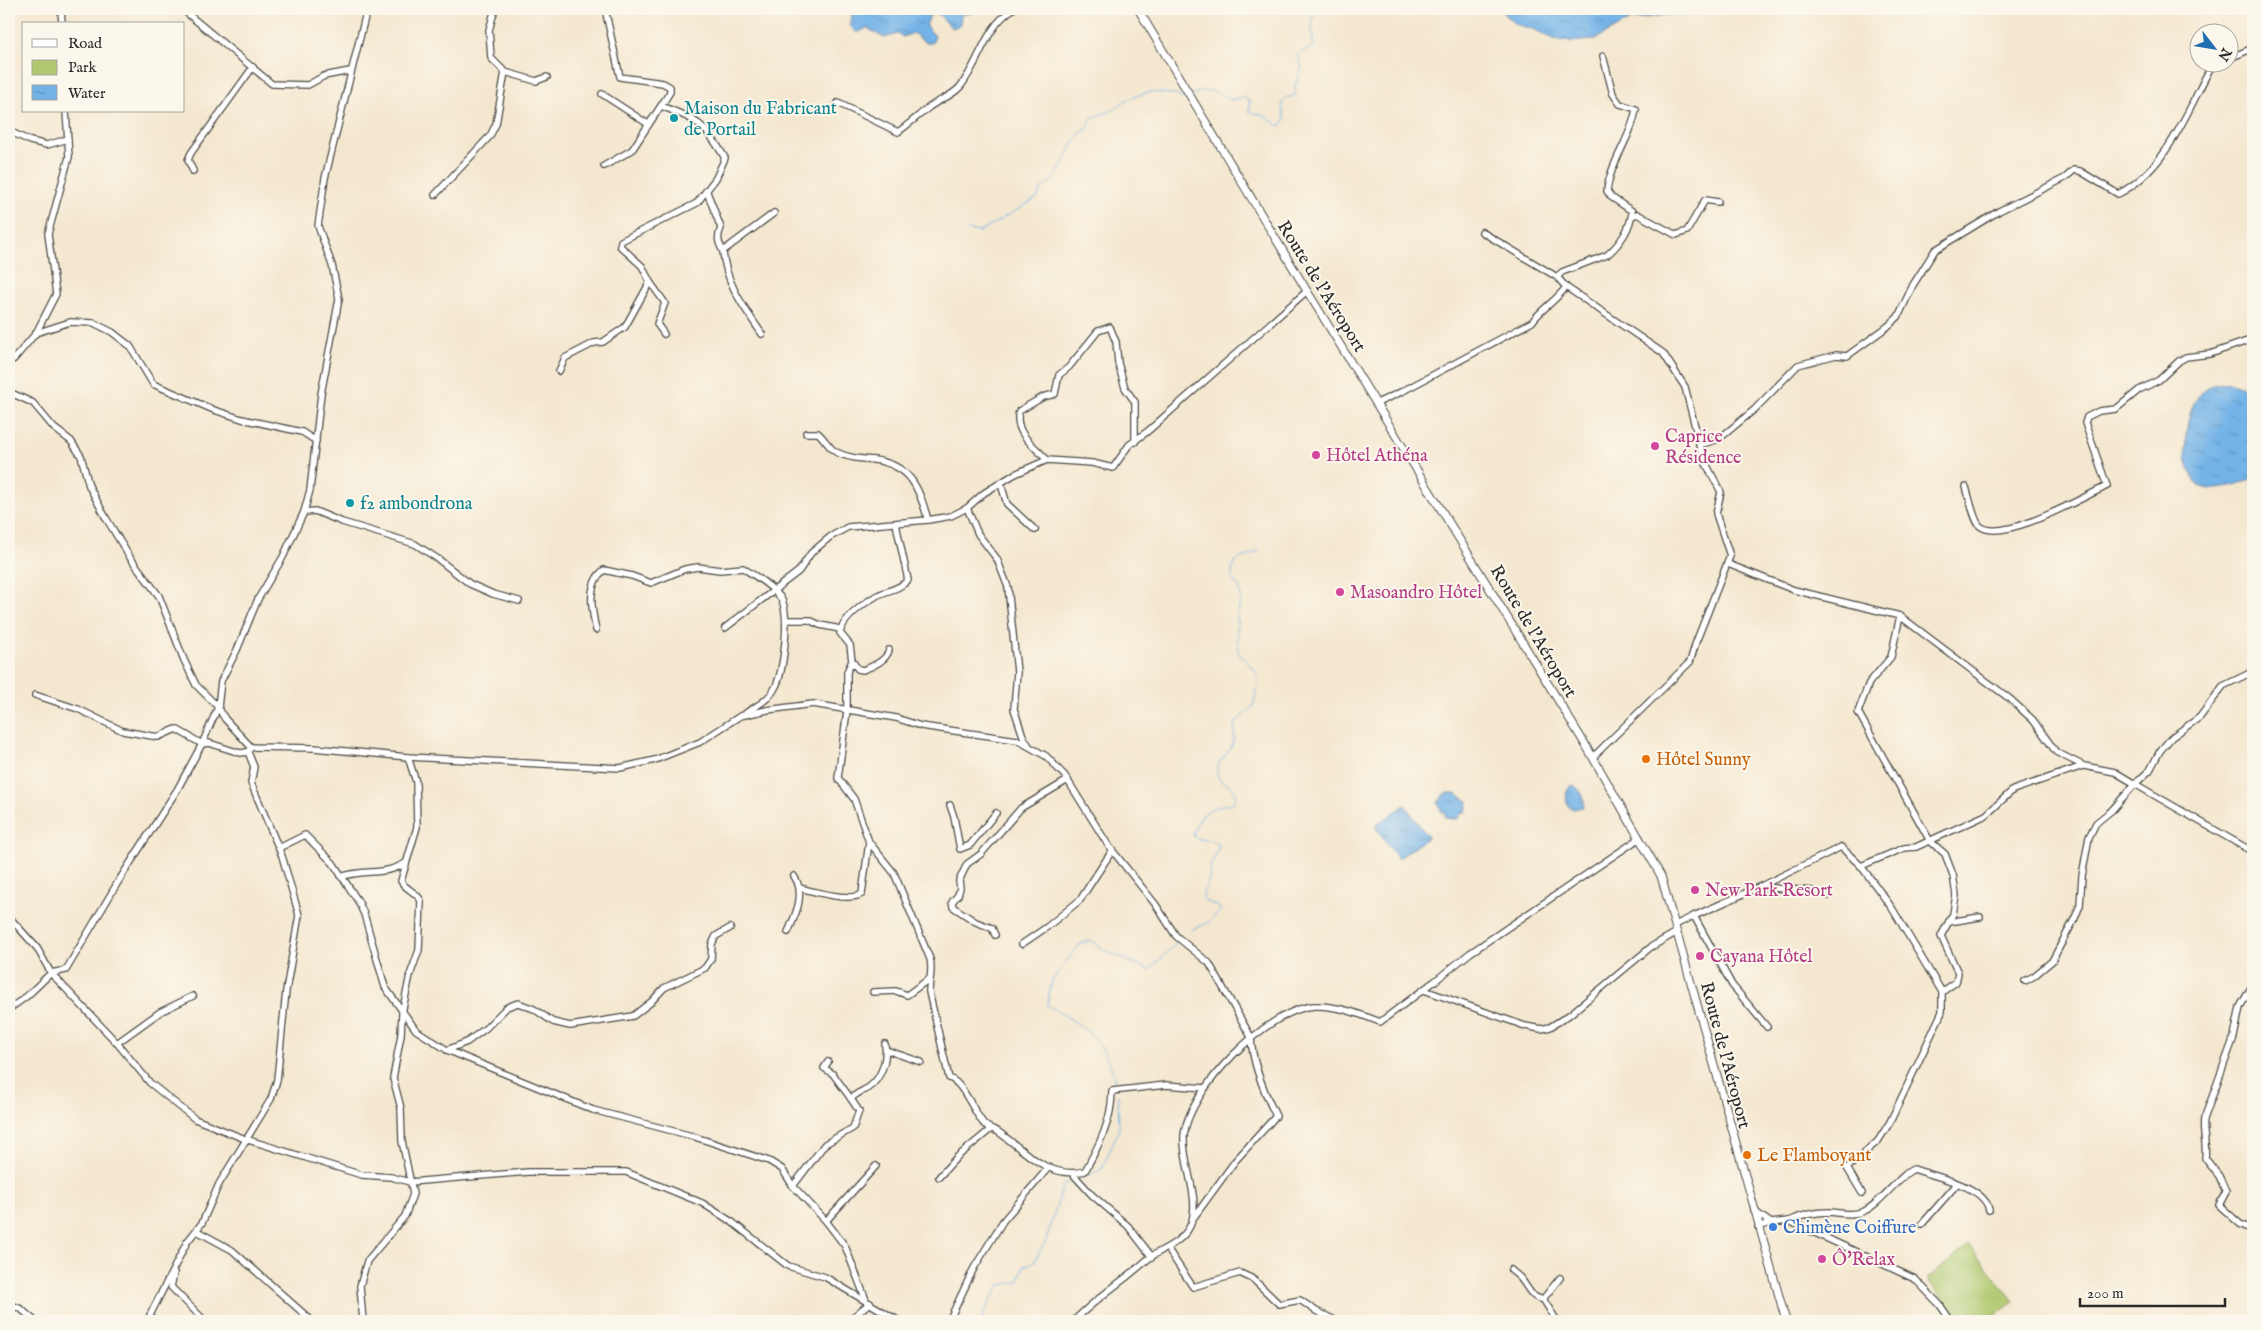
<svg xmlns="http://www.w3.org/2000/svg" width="2262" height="1330" viewBox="0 0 2262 1330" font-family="'IM FELL English',serif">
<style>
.park{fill:#b0c96f;stroke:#6e7a4d}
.water{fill:url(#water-ripples);stroke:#4f6f89}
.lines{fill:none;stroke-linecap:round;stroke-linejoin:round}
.stream{stroke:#73b3e7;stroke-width:1}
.minor-casing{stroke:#494744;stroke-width:8}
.major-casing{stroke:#494744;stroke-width:9}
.minor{stroke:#fff;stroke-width:5.5}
.major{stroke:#fff;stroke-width:7}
.culture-dot{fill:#0f9aa8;stroke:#fbf7ec;stroke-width:2}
.hotel-dot{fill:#d1479c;stroke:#fbf7ec;stroke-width:2}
.food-dot{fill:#e8710a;stroke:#fbf7ec;stroke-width:2}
.shop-dot{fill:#3f7fe0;stroke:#fbf7ec;stroke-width:2}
.labels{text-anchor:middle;stroke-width:4;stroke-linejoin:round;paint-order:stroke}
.culture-label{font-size:18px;fill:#0d838f;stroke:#fbf7ec;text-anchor:start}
.street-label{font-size:18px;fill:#2b2b2b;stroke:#fbf7ec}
.hotel-label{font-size:18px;fill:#b23c85;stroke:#fbf7ec;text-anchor:start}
.food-label{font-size:18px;fill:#c56008;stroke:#fbf7ec;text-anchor:start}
.shop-label{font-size:18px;fill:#366cbe;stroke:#fbf7ec;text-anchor:start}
</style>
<defs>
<pattern id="water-ripples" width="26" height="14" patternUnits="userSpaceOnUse" patternTransform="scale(1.25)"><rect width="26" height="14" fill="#73b3e7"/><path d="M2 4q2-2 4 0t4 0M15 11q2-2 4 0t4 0" fill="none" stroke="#5f92bb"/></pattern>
</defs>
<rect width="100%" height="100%" fill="#fbf7ec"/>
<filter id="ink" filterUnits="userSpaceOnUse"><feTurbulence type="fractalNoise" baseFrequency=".02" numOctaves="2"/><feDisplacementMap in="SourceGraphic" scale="10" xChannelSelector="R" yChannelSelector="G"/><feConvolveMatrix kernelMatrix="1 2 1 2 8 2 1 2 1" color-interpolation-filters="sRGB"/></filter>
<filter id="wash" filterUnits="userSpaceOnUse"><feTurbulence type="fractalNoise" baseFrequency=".0096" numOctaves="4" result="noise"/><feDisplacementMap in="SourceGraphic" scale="20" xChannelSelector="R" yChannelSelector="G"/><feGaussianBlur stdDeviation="1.12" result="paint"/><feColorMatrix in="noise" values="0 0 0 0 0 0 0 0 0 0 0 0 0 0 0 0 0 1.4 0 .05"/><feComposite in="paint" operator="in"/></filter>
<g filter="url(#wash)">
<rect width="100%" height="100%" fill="#f4e7cf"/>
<path class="park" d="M1969 1245 2014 1301 1988 1321H1960L1927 1279Z"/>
<g class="water">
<path d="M857 9H980L979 11 961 15 960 25 952 28 937 13 930 15 926 26 935 36 932 43H926L913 33 903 37 898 34 884 38 867 28 857 33 850 26 852 14Z"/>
<path d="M1502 9H1620L1624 12 1628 9H1691V14L1665 15 1630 20 1594 40 1569 42 1554 39 1535 30 1515 24 1503 13Z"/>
<path d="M2229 382 2240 386 2253 395V480C2238 482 2216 495 2201 486 2177 470 2184 411 2201 393 2209 384 2218 384 2229 382Z"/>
<path d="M1573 785C1579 788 1587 798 1583 807L1573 809 1568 806C1566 798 1564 790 1573 785Z"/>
<path d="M1445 793H1455L1468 801 1466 812H1462L1458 819H1451L1445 817 1446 812H1442L1438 803Z"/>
<path d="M1405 805 1428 837 1398 859 1375 826Z"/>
</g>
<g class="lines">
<g class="stream">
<path d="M1192 95C1210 87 1214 90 1230 100L1244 97 1250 102 1249 111C1254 115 1256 113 1262 115 1270 117 1273 125 1281 126L1285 119C1284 110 1278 104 1287 97H1291L1296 94 1295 87 1302 67 1299 61V54L1314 46C1311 36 1312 19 1314 9"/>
<path d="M967 230 980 232 1037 198 1042 188 1054 179 1079 134 1088 128 1091 118 1111 111 1128 99 1148 92 1175 94 1183 99 1188 97"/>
<path d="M1191 930 1208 923 1221 910C1216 903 1209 905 1203 899 1203 890 1206 888 1209 880 1210 877 1209 871 1210 868 1212 859 1218 854 1219 845 1210 838 1202 842 1193 836 1195 821 1205 810 1219 806 1225 804 1230 805 1235 801 1239 782 1220 787 1217 774 1215 761 1230 754 1233 743 1235 737 1234 729 1235 723L1253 706 1258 686 1257 673 1238 652 1237 618 1241 598 1240 589 1233 580 1232 572 1234 562C1244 555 1250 558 1260 549"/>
<path d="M1116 1086C1107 1040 1084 1026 1047 1005L1052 980 1079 945 1090 940 1108 952 1150 970 1177 942"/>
<path d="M1080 1179 1102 1169 1119 1129 1118 1094"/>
<path d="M983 1321V1314L1000 1285 1018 1282 1024 1266 1034 1262 1046 1240 1063 1185 1075 1180"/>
</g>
</g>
</g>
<g filter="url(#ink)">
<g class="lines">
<defs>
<g id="minor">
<path d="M61 9 62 24"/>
<path d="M182 9 272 84 308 85 324 76 350 71"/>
<path d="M2230 58 2253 48"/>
<path d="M505 72 536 81 547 77"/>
<path d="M602 94 648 124"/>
<path d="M838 103 898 132C909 124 918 116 928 108 938 100 951 97 960 87 980 62 985 27 1013 9"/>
<path d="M9 131 30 141 47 145 68 139"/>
<path d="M604 166 632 150 670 92V87L663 83 620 77 605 9"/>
<path d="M193 171 188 160 191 153 253 67"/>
<path d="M707 192 721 228C717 237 718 243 723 251L774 213"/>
<path d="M435 195 490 136 496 124 505 72 491 58 489 30 495 9"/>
<path d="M1632 216 1637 214 1676 235 1687 231 1705 200 1718 202"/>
<path d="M1482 232 1557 277 1566 287"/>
<path d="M723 251C725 282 745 309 762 334"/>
<path d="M1557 277 1562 272 1607 255C1620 244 1631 228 1632 211L1611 197 1607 191C1610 162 1632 137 1636 109L1620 104 1613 94 1603 56"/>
<path d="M650 282 665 303 657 324 664 334"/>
<path d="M36 333 70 322 94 323 112 332 130 346 153 384 214 410 242 419 302 432 316 441"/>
<path d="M9 362 14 359 36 333 56 294 48 234 69 157 66 111"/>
<path d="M559 371 565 358 594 343 603 342 625 327 650 282 642 266 620 246 621 241 697 203 716 178 725 158C705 124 698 120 661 106"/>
<path d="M9 392 33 403 54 428 71 441 81 456 89 486 106 518 129 556 159 596 184 660 196 685 218 707 225 719 251 747 314 748 408 757 620 768 655 760 700 742 740 716 767 710 813 704 896 718 921 726 1017 740 1046 756 1065 776 1108 845 1156 905 1176 936 1209 963 1251 1037C1252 1064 1264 1092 1276 1116L1235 1161 1192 1220"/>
<path d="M1377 403 1401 392 1532 322C1542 308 1556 301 1566 287L1663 353 1685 387 1703 458 1721 492 1716 514 1730 556 1696 642 1690 662 1593 757"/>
<path d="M806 433H818C824 438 830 449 836 452 848 458 861 459 874 460 911 465 919 488 928 520L951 516 967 508 984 493 1015 474 1047 460 1092 463 1113 468 1129 445 1148 431 1307 291"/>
<path d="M1699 445 1719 439 1755 409 1798 365 1836 355 1847 356 1887 327 1898 317 1913 285 1935 250 1999 211 2065 178 2074 170 2080 171 2118 194C2168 169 2187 110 2212 65L2219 62"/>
<path d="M1047 460C1034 445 1013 433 1019 411L1043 397 1055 394 1059 375 1069 367 1098 331 1110 327 1116 342 1118 363 1125 388 1135 402V442"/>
<path d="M1001 484 1007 504 1035 530"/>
<path d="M1966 487C1969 496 1974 521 1980 526 2002 544 2083 497 2107 486L2085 423 2087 417 2099 411 2116 409 2139 390 2159 380 2179 361 2186 357 2210 354 2253 339"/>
<path d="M967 508 978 534 997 559 1008 587 1017 672 1014 709 1023 736 1029 746"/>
<path d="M304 512 315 511 342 522 415 544 438 559 470 584 493 594 519 601"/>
<path d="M896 524 908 580C899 590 887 590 876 596 864 603 842 619 840 633L850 645 852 661 847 672V711L838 778 854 799 869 842 894 873 930 959C933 970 929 980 929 992L949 1078C964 1083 973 1112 984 1124 988 1129 995 1129 1000 1133 1026 1152 1050 1180 1085 1171 1099 1145 1112 1121 1112 1091L1166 1085 1205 1088"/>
<path d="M1728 564 1794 590 1900 616"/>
<path d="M786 620H809L820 625 840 629"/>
<path d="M725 628 799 571 811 553 830 537 848 527 928 520"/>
<path d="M596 630C592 611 586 584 604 570L632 576 651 583 685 569 698 567 720 570 743 568C755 576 771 585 780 597 791 612 784 672 775 688 769 700 756 706 746 713"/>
<path d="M852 661 858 669 863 670C872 667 887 660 889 650"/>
<path d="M35 695 78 709 123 731 158 737 176 729 202 744 209 743 240 753 248 752"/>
<path d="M950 805 954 817 960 849 970 845 996 813"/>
<path d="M279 848 305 835 333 863 358 901 364 914 385 987 416 1030 447 1050 593 1110 692 1136 769 1161 782 1169 793 1186 826 1221 845 1246 866 1300"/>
<path d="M1861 866 1892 908 1942 992"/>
<path d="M341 877C366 868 382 877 406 863"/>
<path d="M1759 887 1841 847 1861 866 1904 848 1916 847 1986 815 2013 790 2083 766"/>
<path d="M800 888C815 892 850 902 862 894L869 842"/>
<path d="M1694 916 1759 887 1812 891 1828 896"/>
<path d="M9 917 37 948 51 973 117 1043 150 1083 195 1119 245 1139 362 1175 391 1177 410 1182 528 1172H626L702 1203 732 1222 788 1266 825 1277 899 1321"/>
<path d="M1949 922 1980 917"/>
<path d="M1675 925 1694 916 1732 985 1767 1027"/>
<path d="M788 932C796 914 806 893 794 876"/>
<path d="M995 935 992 928 976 922 953 907 952 902 958 895 960 888 959 881 967 864 981 854 1021 808 1068 780"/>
<path d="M1022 944 1047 927 1080 900 1112 851"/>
<path d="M2025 981 2034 976 2052 961 2075 918 2080 905 2082 876 2089 837 2096 823 2112 810 2135 784 2253 852"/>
<path d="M2253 984 2240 1007 2234 1037 2204 1119C2202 1133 2207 1144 2205 1158L2219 1176 2226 1192 2219 1205 2240 1224 2253 1230"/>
<path d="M1424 990 1525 1026 1541 1029 1550 1027 1569 1015 1651 947 1677 932"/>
<path d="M873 992 896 991 907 995 929 979"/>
<path d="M9 1009 27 996 51 973 66 970 118 882 177 790 202 744 218 707 221 681 237 650 258 599 283 557 304 512 310 490 321 394 339 299 332 265 318 226 325 178 367 9"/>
<path d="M117 1043 160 1012 193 996"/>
<path d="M447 1050 467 1042 486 1028 507 1007 518 1003 534 1009 553 1022 570 1026 633 1016 651 1002 664 988 705 968 711 959 712 944 716 936 730 928"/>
<path d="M886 1050 921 1062"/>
<path d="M828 1062 824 1068 833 1074 851 1099"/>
<path d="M1073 1174 1092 1195 1128 1226 1152 1257"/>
<path d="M939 1177 957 1157 991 1129"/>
<path d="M793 1186 825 1144 853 1128 859 1111 851 1099C856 1093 861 1092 868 1088 882 1078 887 1060 885 1044"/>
<path d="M1862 1193 1847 1168 1878 1141 1890 1122 1942 1012V992L1956 982 1958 973 1941 936 1953 914 1956 895 1953 875 1945 854 1930 841 1858 712 1869 683 1891 657 1900 616 2010 699 2033 720 2056 752 2084 766 2115 772 2135 784 2150 770 2160 751 2172 737 2200 717 2223 686 2248 674 2253 669"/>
<path d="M1754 1211 1771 1223"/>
<path d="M826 1221 876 1166"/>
<path d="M1789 1221C1802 1215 1816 1212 1830 1212 1841 1213 1854 1216 1864 1211 1881 1204 1901 1173 1914 1169 1935 1177 1984 1185 1989 1210"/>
<path d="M1922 1224 1957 1184"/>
<path d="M1758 1227 1771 1223 1789 1221 1915 1279 1940 1305 1951 1321"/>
<path d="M197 1231 232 1250 312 1321"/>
<path d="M1167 1248 1193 1287 1240 1273 1253 1279 1279 1304 1300 1300 1316 1311 1337 1321"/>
<path d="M1511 1270C1514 1273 1519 1276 1521 1279 1528 1287 1531 1299 1543 1299"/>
<path d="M174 1273 171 1287 205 1321"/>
<path d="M9 1304 21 1309 35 1321"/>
<path d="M147 1321 187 1242 202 1223 219 1184 271 1099 277 1080 286 991 299 915 282 856 251 783 254 767 248 752 251 747"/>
<path d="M363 1321 360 1286 367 1261 405 1216 413 1194 402 1141 401 1108 393 1078 401 1035 402 1013 410 975 419 950 421 901C417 892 406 890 401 881L417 827 416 782 408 757"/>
<path d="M848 1321 870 1303"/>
<path d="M949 1321 974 1268 1003 1221 1049 1167"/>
<path d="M1074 1321C1090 1304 1110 1290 1129 1275 1137 1269 1144 1262 1152 1256 1165 1248 1183 1241 1190 1226 1202 1199 1182 1165 1184 1136 1188 1090 1268 1009 1314 1006 1336 1005 1360 1014 1380 1022L1435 981 1470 953 1640 838"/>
<path d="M1557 1321 1543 1299 1560 1278"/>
</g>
<path id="major" d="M1138 9 1304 286 1588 749 1661 876 1786 1321"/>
</defs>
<use href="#minor" class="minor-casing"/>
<use href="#major" class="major-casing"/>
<use href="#minor" class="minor"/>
<use href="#major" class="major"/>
</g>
</g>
<g class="culture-dot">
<circle cx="674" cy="118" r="5"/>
<circle cx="350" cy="503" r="5"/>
</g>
<g class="hotel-dot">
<circle cx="1655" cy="446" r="5"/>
<circle cx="1316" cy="455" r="5"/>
<circle cx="1340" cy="592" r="5"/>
<circle cx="1695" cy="890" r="5"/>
<circle cx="1700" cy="956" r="5"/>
<circle cx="1822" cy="1259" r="5"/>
</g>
<g class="food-dot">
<circle cx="1646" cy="759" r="5"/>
<circle cx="1747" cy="1155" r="5"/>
</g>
<circle class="shop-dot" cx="1773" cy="1227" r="5"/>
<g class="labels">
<g class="culture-label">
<text x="684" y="114">Maison du Fabricant<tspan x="684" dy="21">de Portail</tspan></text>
<text x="360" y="509">f2 ambondrona</text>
</g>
<g class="street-label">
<text transform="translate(1322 286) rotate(58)" y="6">Route de l'Aéroport</text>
<text transform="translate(1534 631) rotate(59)" y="6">Route de l'Aéroport</text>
<text transform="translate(1726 1055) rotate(75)" y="6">Route de l'Aéroport</text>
</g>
<g class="hotel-label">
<text x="1665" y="442">Caprice<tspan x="1665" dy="21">Résidence</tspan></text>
<text x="1326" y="461">Hôtel Athéna</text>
<text x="1350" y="598">Masoandro Hôtel</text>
<text x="1705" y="896">New Park Resort</text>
<text x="1710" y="962">Cayana Hôtel</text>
<text x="1832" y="1265">Ô'Relax</text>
</g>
<g class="food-label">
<text x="1656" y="765">Hôtel Sunny</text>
<text x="1757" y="1161">Le Flamboyant</text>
</g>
<g class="shop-label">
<text x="1783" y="1233">Chimène Coiffure</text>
</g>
</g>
<rect width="2262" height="1330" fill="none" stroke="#fbf7ec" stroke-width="30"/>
<rect x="22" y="22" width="162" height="90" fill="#fbf7ec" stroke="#a8a59f"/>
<rect x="32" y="39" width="25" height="8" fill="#ffffff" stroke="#a8a59f"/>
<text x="68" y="48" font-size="15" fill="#2b2b2b">Road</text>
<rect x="32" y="60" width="25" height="15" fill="#b0c96f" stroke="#a8a59f"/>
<text x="68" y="72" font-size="15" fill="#2b2b2b">Park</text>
<rect x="32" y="85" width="25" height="15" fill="url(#water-ripples)" stroke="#a8a59f"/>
<text x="68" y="98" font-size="15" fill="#2b2b2b">Water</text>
<g transform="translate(2214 48) rotate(121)"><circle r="24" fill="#fbf7ec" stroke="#a8a59f"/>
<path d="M0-4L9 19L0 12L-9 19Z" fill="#1f6fb2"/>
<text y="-8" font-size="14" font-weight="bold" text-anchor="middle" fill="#2b2b2b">N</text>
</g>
<path d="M2080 1298v8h145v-8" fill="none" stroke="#2b2b2b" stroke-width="2.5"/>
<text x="2087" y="1298" font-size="15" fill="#2b2b2b" stroke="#fbf7ec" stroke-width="4" paint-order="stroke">200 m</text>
</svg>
